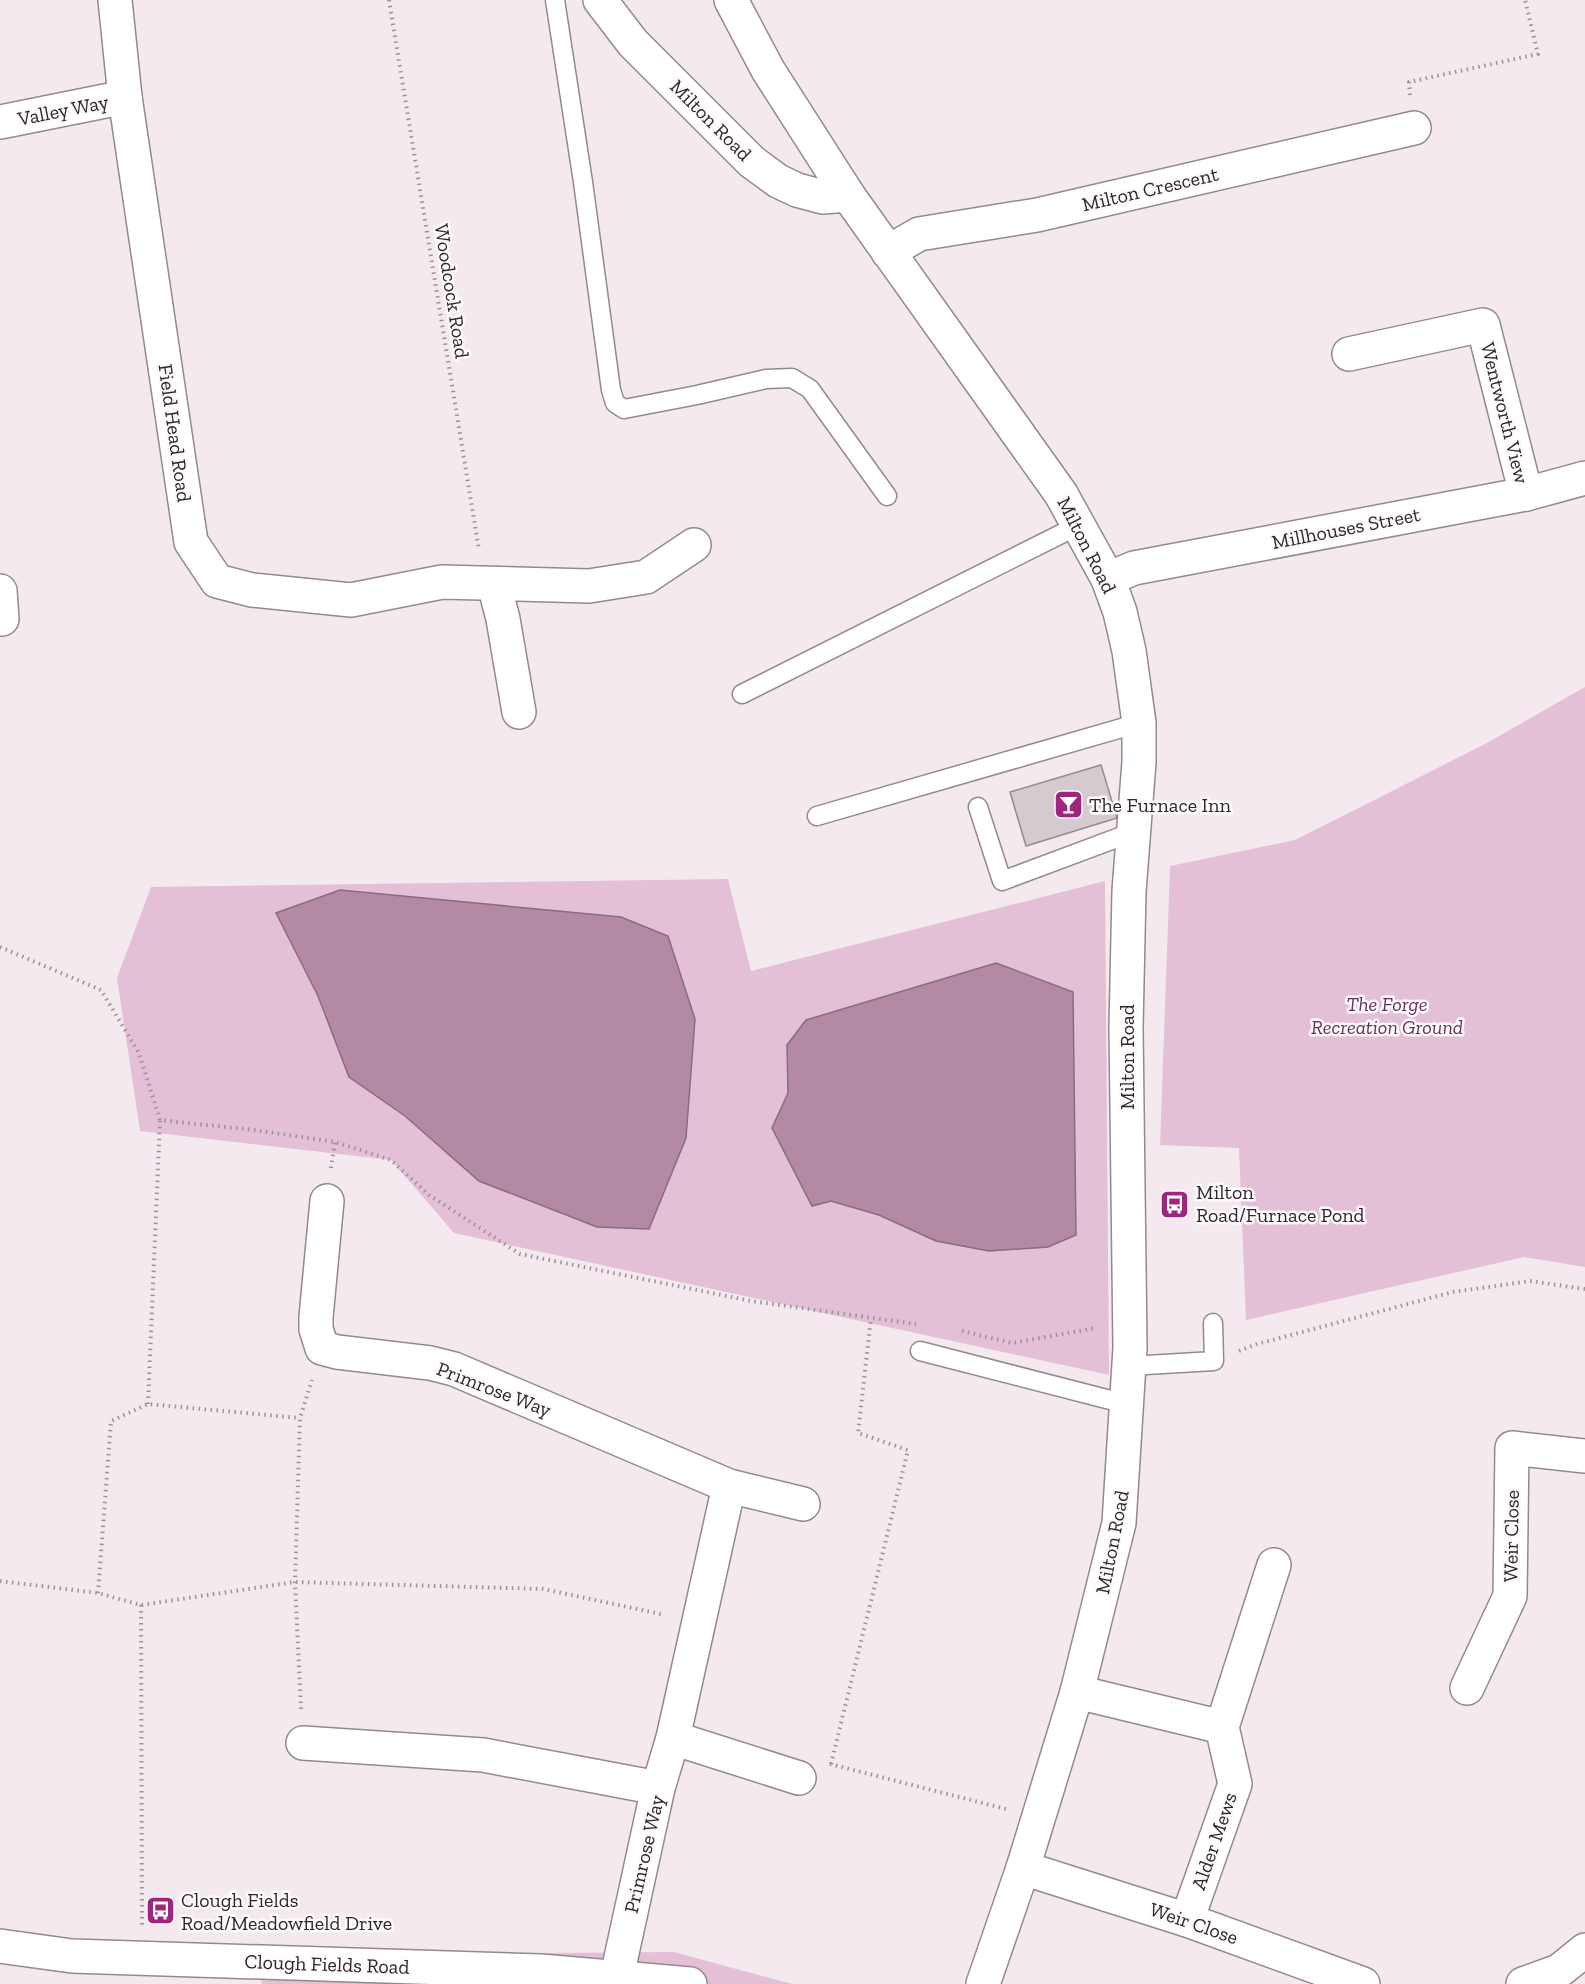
<svg xmlns="http://www.w3.org/2000/svg" width="1585" height="1984" viewBox="0 0 1585 1984" font-family="'Zilla Slab',serif">
<style>
.green{fill:#e3c0d5}
.water{fill:#b389a3;stroke:#8a6c7f;stroke-width:1.5}
.building{fill:#d5cad0;stroke:#968b91;stroke-width:1.5}
.lines{fill:none;stroke-linecap:round;stroke-linejoin:round}
.service-casing{stroke:#94898f;stroke-width:21}
.minor-casing{stroke:#94898f;stroke-width:36}
.tertiary-casing{stroke:#94898f;stroke-width:36}
.path{stroke:#9b9297;stroke-width:4;stroke-dasharray:1.5 4.5;stroke-linecap:butt}
.service{stroke:#fff;stroke-width:18}
.minor{stroke:#fff;stroke-width:33}
.tertiary{stroke:#fff;stroke-width:33}
.labels{text-anchor:middle;stroke-width:5;stroke-linejoin:round;paint-order:stroke}
.street-label{font-size:20px;fill:#2c272a;stroke:#fef9fc}
.poi-label{font-size:20px;fill:#2c272a;stroke:#fef9fc;text-anchor:start}
.park-label{font-size:20px;font-style:italic;fill:#663054;stroke:#fef9fc}
</style>
<rect width="100%" height="100%" fill="#f5e9f0"/>
<g class="green">
<path d="M1585 687V1267L1524 1257 1246 1320 1239 1148 1160 1145 1170 866 1295 840 1487 743Z"/>
<path d="M728 879 751 971 1105 881 1109 1375 454 1233 391 1160 140 1131 117 978 151 887Z"/>
<path d="M674 1952 792 1984H262L258 1955Z"/>
</g>
<g class="water">
<path d="M340 890 621 917 668 936 695 1019 686 1138 649 1229 597 1227 479 1181 405 1116 349 1077 318 996 276 913Z"/>
<path d="M996 963 1073 992 1076 1235 1048 1247 989 1251 936 1241 879 1215 831 1201 812 1206 772 1128 788 1093 787 1045 806 1020Z"/>
</g>
<path class="building" d="M1101 765 1117 818 1026 846 1010 792Z"/>
<g class="lines">
<defs>
<g id="service">
<path d="M555 0 583 182 611 390 615 403 624 409 697 395 766 379 792 378 810 389 887 496"/>
<path d="M742 694 1079 525"/>
<path d="M978 807 1002 881 1133 832"/>
<path d="M817 816 1139 723"/>
<path d="M920 1351 1126 1404"/>
<path d="M1129 1366 1214 1361 1213 1323"/>
</g>
<g id="minor">
<path d="M115 0 125 97 191 542 217 581 252 590 351 600 442 582 589 586 646 577 694 545"/>
<path d="M600 0 633 43 752 162 778 181 797 190 823 197 848 195"/>
<path d="M0 122 125 97"/>
<path d="M888 252 919 234 1037 215 1414 128"/>
<path d="M1349 354 1483 325 1526 494"/>
<path d="M1108 579 1134 568 1526 494 1585 478"/>
<path d="M494 584 503 619 519 712"/>
<path d="M0 591 2 619"/>
<path d="M327 1201 316 1317V1329L322 1348 337 1352 430 1363 454 1369 729 1486 803 1504"/>
<path d="M1467 1688 1510 1596 1512 1448 1585 1456"/>
<path d="M1077 1692 1222 1727 1235 1784 1187 1920"/>
<path d="M1222 1727 1274 1565"/>
<path d="M673 1738 799 1778"/>
<path d="M303 1743 483 1755 658 1788"/>
<path d="M1023 1868 1187 1920 1363 1984"/>
<path d="M0 1946 72 1956 541 1971 690 1984"/>
<path d="M617 1976 658 1788 673 1738 729 1486"/>
<path d="M1523 1984 1559 1971 1585 1950"/>
</g>
<path id="tertiary" d="M731 0 768 70 848 195 1061 494 1108 579 1120 612 1129 651 1139 723V762L1129 891 1126 1027 1130 1348 1119 1523 1077 1692 1023 1868 983 1984"/>
</defs>
<use href="#service" class="service-casing"/>
<use href="#minor" class="minor-casing"/>
<use href="#tertiary" class="tertiary-casing"/>
<g class="path">
<path d="M389 0 479 550"/>
<path d="M1410 95 1409 82 1538 54 1525 0"/>
<path d="M0 947 101 990 139 1053 160 1120 254 1130 335 1142 391 1160 429 1195 520 1254 751 1301 916 1324"/>
<path d="M331 1168 335 1142"/>
<path d="M962 1331 1012 1343 1096 1328"/>
<path d="M1239 1351 1257 1344 1453 1292 1530 1281 1585 1289"/>
<path d="M148 1404 160 1120"/>
<path d="M0 1581 98 1593 141 1605 295 1582 543 1589 665 1615"/>
<path d="M98 1593 111 1421 148 1404 299 1418"/>
<path d="M141 1605 142 1925"/>
<path d="M301 1709 295 1582 300 1418 312 1380"/>
<path d="M830 1764 1006 1809"/>
<path d="M831 1764 908 1450 858 1433 871 1318"/>
</g>
<use href="#service" class="service"/>
<use href="#minor" class="minor"/>
<use href="#tertiary" class="tertiary"/>
</g>
<defs>
<symbol id="bar-square" viewBox="-11 -11 22 22"><rect x="-9" y="-9" width="18" height="18" rx="4" fill="#9f267e" stroke="#fef9fc"/><path d="M-6-5H6L.8 .8V4.5H3.5V6h-7V4.5H-.8V.8Z" fill="#fff"/></symbol>
<symbol id="bus-square" viewBox="-11 -11 22 22"><rect x="-9" y="-9" width="18" height="18" rx="4" fill="#9f267e" stroke="#fef9fc"/><path d="M-5-6H5V4H4V6H2V4H-2V6H-4V4H-5ZM-3.5-4V0h7V-4ZM-3.5 1.2v1.5H-2V1.2ZM2 1.2v1.5H3.5V1.2Z" fill="#fff"/></symbol>
</defs>
<g fill-rule="evenodd">
<use href="#bar-square" x="1052" y="788" width="33" height="33"/>
<use href="#bus-square" x="1158" y="1188" width="33" height="33"/>
<use href="#bus-square" x="144" y="1894" width="33" height="33"/>
</g>
<g class="labels">
<g class="street-label">
<text transform="translate(63 110) rotate(-11)" y="7">Valley Way</text>
<text transform="translate(711 120) rotate(45)" y="7">Milton Road</text>
<text transform="translate(1150 189) rotate(-13)" y="7">Milton Crescent</text>
<text transform="translate(452 291) rotate(81)" y="7">Woodcock Road</text>
<text transform="translate(1505 413) rotate(76)" y="7">Wentworth View</text>
<text transform="translate(175 433) rotate(82)" y="7">Field Head Road</text>
<text transform="translate(1346 528) rotate(-11)" y="7">Millhouses Street</text>
<text transform="translate(1087 545) rotate(63)" y="7">Milton Road</text>
<text transform="translate(1127 1057) rotate(-90)" y="7">Milton Road</text>
<text transform="translate(494 1389) rotate(21)" y="7">Primrose Way</text>
<text transform="translate(1511 1536) rotate(-89)" y="7">Weir Close</text>
<text transform="translate(1112 1542) rotate(-79)" y="7">Milton Road</text>
<text transform="translate(1214 1841) rotate(-71)" y="7">Alder Mews</text>
<text transform="translate(644 1854) rotate(-77)" y="7">Primrose Way</text>
<text transform="translate(1194 1923) rotate(19)" y="7">Weir Close</text>
<text transform="translate(327 1964) rotate(2)" y="7">Clough Fields Road</text>
</g>
<g class="poi-label">
<text x="1089" y="812">The Furnace Inn</text>
<text x="1196" y="1199">Milton<tspan x="1196" dy="23">Road/Furnace Pond</tspan></text>
<text x="181" y="1907">Clough Fields<tspan x="181" dy="23">Road/Meadowfield Drive</tspan></text>
</g>
<g class="park-label">
<text x="1387" y="1011">The Forge<tspan x="1387" dy="23">Recreation Ground</tspan></text>
</g>
</g>
</svg>
